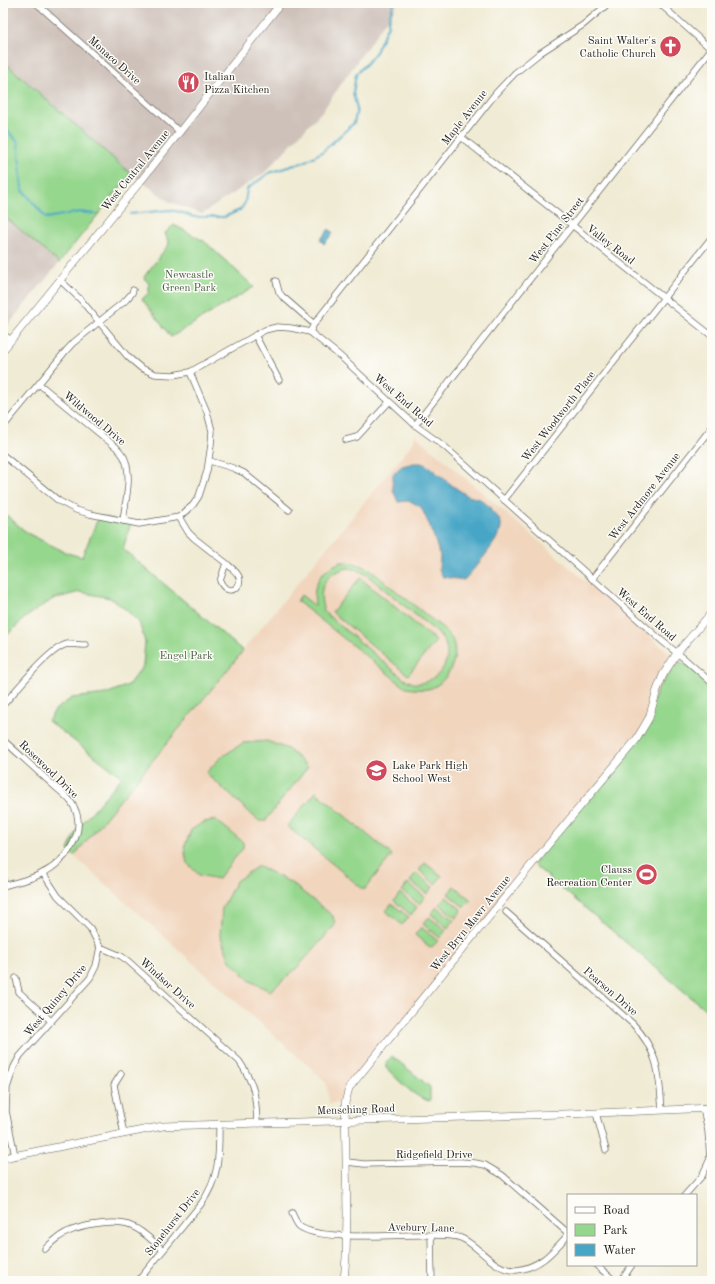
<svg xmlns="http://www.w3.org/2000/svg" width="715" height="1284" viewBox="0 0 715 1284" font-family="'Old Standard TT',serif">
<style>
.built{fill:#f1d5bd}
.industrial{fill:#cec1ba}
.green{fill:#96d78e;stroke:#597a55;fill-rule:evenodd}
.water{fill:#47a6c6;stroke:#326171}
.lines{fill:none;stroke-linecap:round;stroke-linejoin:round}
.stream{stroke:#47a6c6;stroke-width:2}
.minor-casing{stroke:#66645c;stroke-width:7}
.tertiary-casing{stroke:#66645c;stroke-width:8}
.minor{stroke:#fff;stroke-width:5.5}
.tertiary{stroke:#fff;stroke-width:7}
.labels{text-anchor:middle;stroke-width:3;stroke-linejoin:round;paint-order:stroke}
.poi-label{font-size:11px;fill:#1c1c1c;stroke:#fdfcf7;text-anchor:end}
.street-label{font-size:11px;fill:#1c1c1c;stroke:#fdfcf7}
.park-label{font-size:11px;fill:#475d44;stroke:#fdfcf7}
</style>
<rect width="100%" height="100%" fill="#fdfcf7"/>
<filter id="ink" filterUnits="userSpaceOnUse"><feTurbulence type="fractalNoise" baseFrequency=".025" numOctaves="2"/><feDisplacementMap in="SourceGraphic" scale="8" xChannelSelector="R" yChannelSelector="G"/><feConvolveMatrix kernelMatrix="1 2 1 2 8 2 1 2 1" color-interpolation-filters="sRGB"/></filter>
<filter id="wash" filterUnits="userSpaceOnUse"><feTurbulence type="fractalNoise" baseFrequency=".012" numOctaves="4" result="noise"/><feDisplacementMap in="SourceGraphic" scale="16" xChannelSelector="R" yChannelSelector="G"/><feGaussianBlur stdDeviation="0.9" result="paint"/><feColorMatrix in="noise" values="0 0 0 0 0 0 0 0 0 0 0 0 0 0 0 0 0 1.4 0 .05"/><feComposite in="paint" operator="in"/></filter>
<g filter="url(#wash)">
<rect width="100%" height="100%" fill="#f0ebd4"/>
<path class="built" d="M415 435 680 662 670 672 657 690 649 718 636 740 349 1088 345 1103H329L326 1082 74 856 413 443Z"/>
<g class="industrial">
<path d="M3 3H398L323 110 264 173 202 214 170 202 131 174 3 61Z"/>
<path d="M3 215 59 263 3 331Z"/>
</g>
<g class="green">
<path d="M3 61 131 174 59 263 3 215Z"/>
<path d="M174 225 204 241 254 287 171 337 142 299 149 293V284L144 277 169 244 165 233Z"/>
<path d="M3 512 27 533 67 553 82 557 99 516 131 523 123 549 243 651 74 856 68 850 78 828 122 777 48 721 56 709 72 698 106 694 128 685 143 666 145 642 139 622 125 609 110 598 80 592 53 599 26 617 3 639Z"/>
<path d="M341 562C353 562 360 564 370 570L444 629C446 632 450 636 452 639 461 657 447 685 428 689 421 690 413 689 406 688L297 601 301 595 315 606C312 583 320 571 341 562ZM348 568 358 570 367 575 440 635C454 652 446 675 425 682 421 683 417 684 413 683 410 682 407 680 404 679L324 612C317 589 323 574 348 568Z"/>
<path d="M360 578 436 641 408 675 332 612Z"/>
<path d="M680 662 686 664 712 686V1015L533 864 636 740 649 718 657 690 670 672Z"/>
<path d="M267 741 288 749 308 767 265 821H259L206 773 220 758 243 743Z"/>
<path d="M316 792 392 855 364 890 287 826Z"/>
<path d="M216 820 243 842V848L218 879 199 875 187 863 184 848 191 830 204 822Z"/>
<path d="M425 863 442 876 435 884 419 870Z"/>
<path d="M258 866 290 882 333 916 335 925 297 968 270 991 250 981 230 961 220 935 222 908 236 881Z"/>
<path d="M416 873 433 887 427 894 410 881Z"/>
<path d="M408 883 425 897 419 904 402 891Z"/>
<path d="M454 886 471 900 464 907 448 894Z"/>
<path d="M400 893 417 907 411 915 394 901Z"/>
<path d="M446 897 462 910 456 918 439 904Z"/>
<path d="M392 904 409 917 402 925 386 911Z"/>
<path d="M437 907 454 920 448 928 431 914Z"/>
<path d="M429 917 446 930 440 938 423 924Z"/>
<path d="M421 927 438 941 431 948 415 935Z"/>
<path d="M392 1056 430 1087V1101C415 1099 397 1078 386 1068V1063Z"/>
</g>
<g class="water">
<path d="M329 229 333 233 324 244 320 240Z"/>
<path d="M414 463H421L428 466 453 486 468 496 480 499 490 507 491 511C495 514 502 519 501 526 501 539 473 570 464 580L443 577 439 569 440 556 432 531 421 507 410 501 398 502 393 490V474L402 466Z"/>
</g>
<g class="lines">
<g class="stream">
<path d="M3 126 18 142 22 189 46 218 80 212 95 214"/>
<path d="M130 214 169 210 180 212 194 217H224L240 210 245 203 247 189 269 173 304 162 322 152 354 123 357 109 353 93 356 74 366 64 376 52 388 25V21L394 3"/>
</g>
</g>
</g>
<g filter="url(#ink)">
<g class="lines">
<defs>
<g id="minor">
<path d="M36 3 180 132"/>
<path d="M659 3 712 50"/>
<path d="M461 137 712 336"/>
<path d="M60 280 81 300 128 357 141 368 155 374 173 375 190 372 265 330 277 327 291 328 310 332 340 356 415 425 444 446 662 641 686 660 712 683"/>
<path d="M276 281 279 292 282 296 314 324"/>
<path d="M310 332 314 324 496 93 515 73 540 53 583 25 609 3"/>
<path d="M3 334 11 340"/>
<path d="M255 335 279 380"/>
<path d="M39 384 116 447C119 450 122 454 124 457 133 476 125 502 123 521"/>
<path d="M415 425 712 48"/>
<path d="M3 427 64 353 73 343 126 300 132 293 133 290"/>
<path d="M346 440 357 437 389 402"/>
<path d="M3 455 59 501 76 510 90 514 139 524 179 517 193 505 199 496 207 471 211 445 212 431 207 412 190 372"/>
<path d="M210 461 233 468 244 473 289 510"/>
<path d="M504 500 712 237"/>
<path d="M179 517 188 532 194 538 226 563 220 581C228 599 245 586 238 575 235 570 230 567 226 563"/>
<path d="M592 579 712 427"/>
<path d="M3 705C15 692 51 646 68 644 73 644 80 645 86 645"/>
<path d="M3 740C19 754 35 769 51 783 57 789 66 795 71 802 90 829 67 862 41 874 29 880 16 882 3 886"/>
<path d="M43 873 58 896 90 928 100 947 121 956 128 961 239 1061C255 1084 256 1097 257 1123"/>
<path d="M3 879 5 885"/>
<path d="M506 912 633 1024C659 1052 659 1074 662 1110"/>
<path d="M16 978 19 992 51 1021"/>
<path d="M121 1074 114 1085 124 1134"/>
<path d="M596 1113 606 1150"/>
<path d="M15 1156 6 1111 7 1088 14 1067 20 1056 90 978 96 966 100 947"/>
<path d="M347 1162 364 1164 460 1162 475 1163 485 1165 502 1175 568 1233"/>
<path d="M685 1195 702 1176 710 1159 708 1131 703 1108"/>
<path d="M292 1213C294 1217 296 1223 299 1226 319 1242 397 1234 424 1235 434 1235 452 1234 461 1238 479 1245 494 1272 517 1270 541 1267 553 1251 568 1235"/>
<path d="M431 1235 432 1281"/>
<path d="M45 1249C49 1245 54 1240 59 1237 73 1226 114 1219 131 1226 143 1230 153 1242 163 1250"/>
<path d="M596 1265 615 1281"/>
<path d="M138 1281 201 1204C220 1177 219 1155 219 1124"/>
<path d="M621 1281 632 1265"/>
</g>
<g id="tertiary">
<path d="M3 350 144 177 281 3"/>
<path d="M3 1158 163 1126 596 1113 712 1108"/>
<path d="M344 1281 346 1257 347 1214 345 1103 349 1088 537 858 636 740 649 718 657 690 663 675 677 653 712 612"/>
</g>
</defs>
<use href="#minor" class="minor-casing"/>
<use href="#tertiary" class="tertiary-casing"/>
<use href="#minor" class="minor"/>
<use href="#tertiary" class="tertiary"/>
</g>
</g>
<defs>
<symbol id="church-disc" viewBox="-11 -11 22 22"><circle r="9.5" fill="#d1495b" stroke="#fdfcf7"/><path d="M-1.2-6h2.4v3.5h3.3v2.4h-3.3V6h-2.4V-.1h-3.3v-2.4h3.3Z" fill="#fff"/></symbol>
<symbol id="restaurant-disc" viewBox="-11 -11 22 22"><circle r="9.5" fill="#d1495b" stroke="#fdfcf7"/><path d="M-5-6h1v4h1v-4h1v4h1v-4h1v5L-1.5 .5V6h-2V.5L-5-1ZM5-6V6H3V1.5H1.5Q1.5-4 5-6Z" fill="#fff"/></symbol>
<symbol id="school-disc" viewBox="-11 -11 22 22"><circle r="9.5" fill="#d1495b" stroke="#fdfcf7"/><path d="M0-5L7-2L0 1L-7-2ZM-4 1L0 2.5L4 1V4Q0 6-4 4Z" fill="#fff"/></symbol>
<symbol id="stadium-disc" viewBox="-11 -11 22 22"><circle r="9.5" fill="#d1495b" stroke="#fdfcf7"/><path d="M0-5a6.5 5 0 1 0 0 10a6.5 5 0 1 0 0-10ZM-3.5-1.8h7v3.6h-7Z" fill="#fff"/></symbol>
</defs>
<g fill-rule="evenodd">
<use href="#church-disc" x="658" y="34" width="25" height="25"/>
<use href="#restaurant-disc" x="176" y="70" width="25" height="25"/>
<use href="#school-disc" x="364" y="758" width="25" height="25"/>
<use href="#stadium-disc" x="634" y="862" width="25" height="25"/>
</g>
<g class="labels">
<g class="poi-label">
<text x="656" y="44">Saint Walter's<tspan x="656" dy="13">Catholic Church</tspan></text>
<text x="204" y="80" text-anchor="start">Italian<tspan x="204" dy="13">Pizza Kitchen</tspan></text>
<text x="392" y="769" text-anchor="start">Lake Park High<tspan x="392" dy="13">School West</tspan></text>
<text x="632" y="873">Clauss<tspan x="632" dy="13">Recreation Center</tspan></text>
</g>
<g class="street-label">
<text transform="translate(115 60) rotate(42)" y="4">Monaco Drive</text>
<text transform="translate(464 117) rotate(-52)" y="4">Maple Avenue</text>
<text transform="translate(135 170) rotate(-51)" y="4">West Central Avenue</text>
<text transform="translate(556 230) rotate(-52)" y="4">West Pine Street</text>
<text transform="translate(611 244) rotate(38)" y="4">Valley Road</text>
<text transform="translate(404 400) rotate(41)" y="4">West End Road</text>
<text transform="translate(558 416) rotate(-52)" y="4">West Woodworth Place</text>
<text transform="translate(95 418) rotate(40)" y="4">Wildwood Drive</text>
<text transform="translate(644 496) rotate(-52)" y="4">West Ardmore Avenue</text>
<text transform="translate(647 614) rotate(41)" y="4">West End Road</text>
<text transform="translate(49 769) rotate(44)" y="4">Rosewood Drive</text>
<text transform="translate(470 923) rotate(-51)" y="4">West Bryn Mawr Avenue</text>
<text transform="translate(168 983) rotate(42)" y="4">Windsor Drive</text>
<text transform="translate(611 991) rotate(41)" y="4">Pearson Drive</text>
<text transform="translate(55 1000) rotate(-50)" y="4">West Quincy Drive</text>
<text transform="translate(356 1109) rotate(-2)" y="4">Mensching Road</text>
<text x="434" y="1158">Ridgefield Drive</text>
<text transform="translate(172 1222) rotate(-52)" y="4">Stonehurst Drive</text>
<text transform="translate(421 1227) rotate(1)" y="4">Avebury Lane</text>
</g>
<g class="park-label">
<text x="189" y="278">Newcastle<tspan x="189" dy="13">Green Park</tspan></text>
<text x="186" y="659">Engel Park</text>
</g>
</g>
<rect width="715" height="1284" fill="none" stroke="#fdfcf7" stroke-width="16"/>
<rect x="567" y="1194" width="130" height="72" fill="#fdfcf7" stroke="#a3a29f"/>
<rect x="575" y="1207" width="20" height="6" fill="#ffffff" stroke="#a3a29f"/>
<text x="603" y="1214" font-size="12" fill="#1c1c1c">Road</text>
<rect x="575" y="1224" width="20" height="12" fill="#96d78e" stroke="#a3a29f"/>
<text x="603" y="1234" font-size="12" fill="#1c1c1c">Park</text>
<rect x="575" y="1244" width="20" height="12" fill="#47a6c6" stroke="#a3a29f"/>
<text x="603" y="1254" font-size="12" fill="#1c1c1c">Water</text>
</svg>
